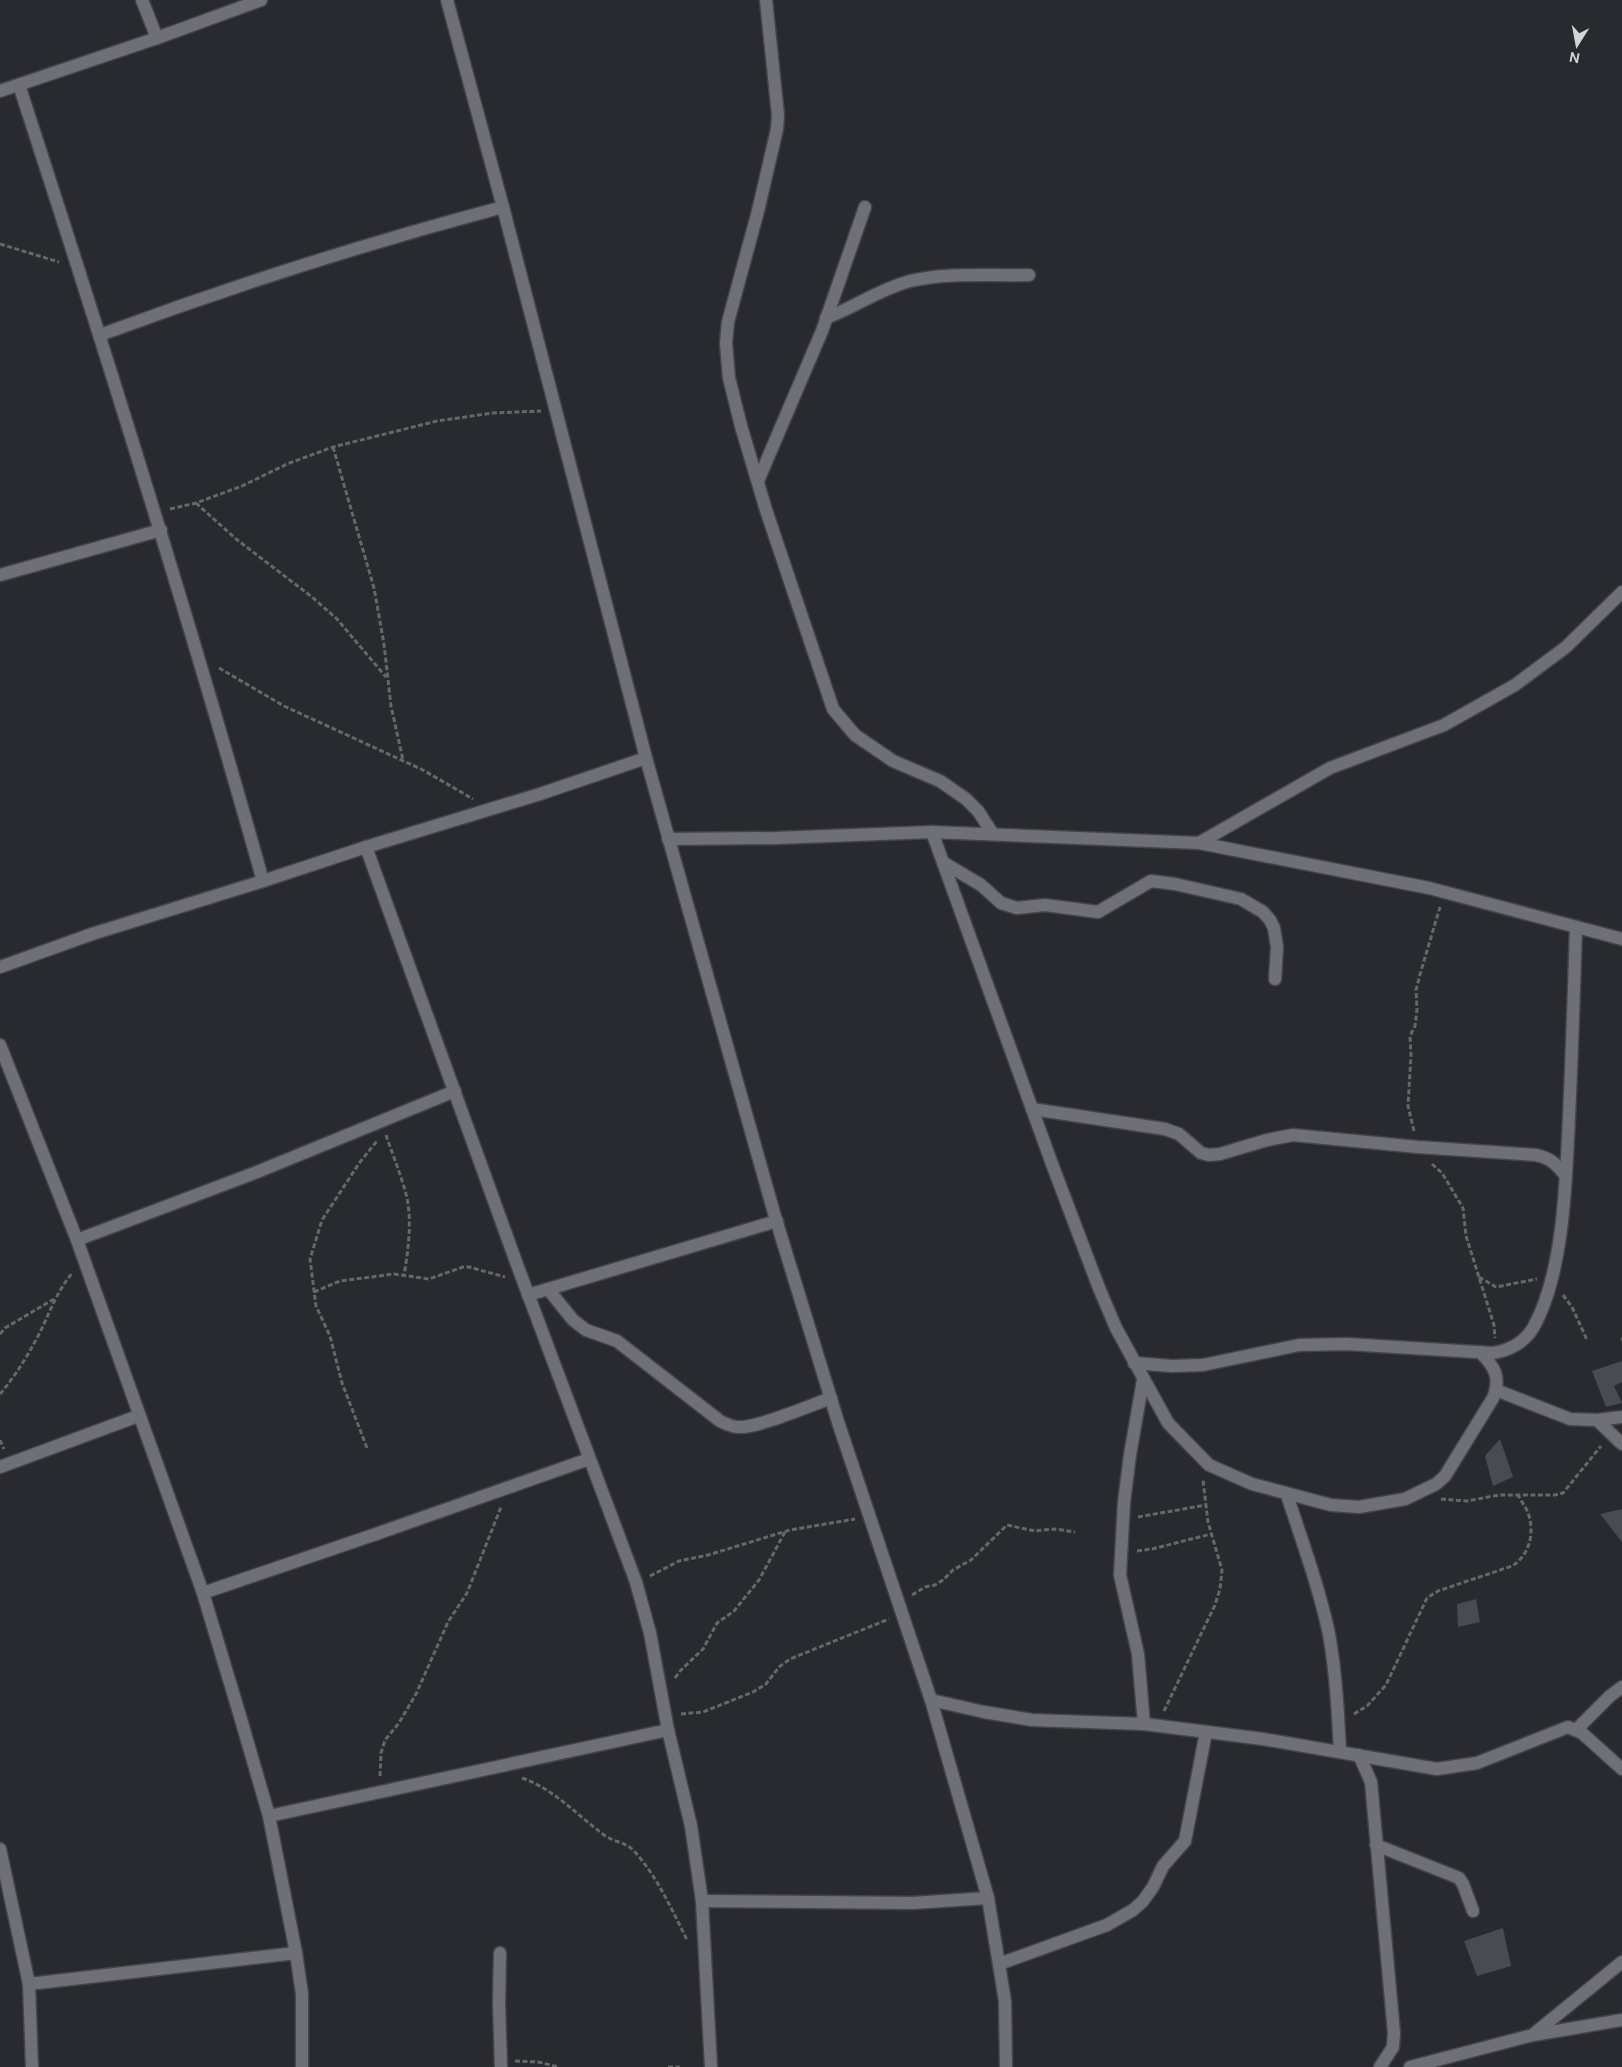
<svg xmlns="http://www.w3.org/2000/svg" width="1622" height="2067" viewBox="0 0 1622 2067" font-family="'DM Sans',sans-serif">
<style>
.building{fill:#494b51}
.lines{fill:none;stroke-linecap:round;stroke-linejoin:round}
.minor-casing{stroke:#444549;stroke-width:15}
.path{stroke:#65676b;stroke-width:3;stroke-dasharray:5 2.5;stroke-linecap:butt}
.minor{stroke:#6f7077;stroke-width:12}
</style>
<rect width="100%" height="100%" fill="#282a2f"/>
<g class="building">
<path d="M1622 1361V1382L1614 1386 1622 1403 1606 1407 1592 1371Z"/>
<path d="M1500 1439 1513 1477 1493 1486 1485 1456Z"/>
<path d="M1622 1509V1542L1600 1514Z"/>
<path d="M1476 1599 1480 1622 1458 1627 1457 1604Z"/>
<path d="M1503 1928 1511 1966 1477 1976 1464 1941Z"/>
</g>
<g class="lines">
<defs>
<g id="minor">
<path d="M142 0 157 38"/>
<path d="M447 0 503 207 646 758 774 1213 838 1422 931 1700 988 1898 1005 2001 1006 2067"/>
<path d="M766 0 778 115 777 129 758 211 728 322 726 343 729 378 741 426 766 510 833 709 855 735 893 761 940 781 966 799 978 811 993 834"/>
<path d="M19 85C105 349 188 614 263 881"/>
<path d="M0 91 157 38 261 0"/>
<path d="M826 318C855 307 880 289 910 281 948 272 990 276 1029 275"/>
<path d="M100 335C232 286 367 243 503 207"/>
<path d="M758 481 822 331 865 207"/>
<path d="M0 575 161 530"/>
<path d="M932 832 1052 1164 1099 1288 1116 1328 1168 1423 1209 1465 1252 1484 1331 1505 1359 1507 1405 1499 1436 1484 1445 1476 1493 1398C1501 1377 1495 1367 1480 1352"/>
<path d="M668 839 776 838 932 832 1199 843 1429 888 1622 939"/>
<path d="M1199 843 1330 768 1444 725 1515 685 1566 647 1622 592"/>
<path d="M366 847 519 1270 636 1582 650 1633 668 1730 691 1826 702 1901 711 2067"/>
<path d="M944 863 981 885 1001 903 1017 908 1045 905 1098 912 1151 881 1175 884 1241 899 1263 912 1270 920 1274 928 1277 947 1275 979"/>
<path d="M0 967 92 934 263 881 366 847 540 794 646 758"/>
<path d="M0 1045 77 1240 203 1593 240 1716 269 1816 296 1953 302 1994V2067"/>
<path d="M1032 1109 1165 1129 1179 1134 1201 1153 1209 1155 1220 1154 1267 1140 1293 1135 1418 1147 1536 1155C1551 1158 1557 1165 1566 1176"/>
<path d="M77 1240 257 1172 455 1091"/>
<path d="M548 1289 573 1320 586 1330 617 1341 720 1421C726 1424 732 1427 738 1427 756 1429 811 1405 831 1398"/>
<path d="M528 1295 777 1221"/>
<path d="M1134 1363 1172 1366 1203 1365 1299 1345 1347 1344 1492 1353C1508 1351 1524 1343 1533 1328 1564 1274 1566 1179 1569 1117 1572 1053 1574 990 1576 927"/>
<path d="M1143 1380 1130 1455 1124 1502 1120 1575 1138 1654 1144 1724"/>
<path d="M1496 1390 1570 1419 1597 1420 1622 1417"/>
<path d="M1597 1420 1622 1444"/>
<path d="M0 1467 138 1416"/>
<path d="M1287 1495C1302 1541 1319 1587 1329 1634 1336 1673 1338 1713 1340 1752"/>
<path d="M203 1593 376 1534 589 1459"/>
<path d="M931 1700 984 1712 1032 1720 1144 1724 1263 1739 1437 1769 1477 1763 1568 1727 1582 1733 1622 1769"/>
<path d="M1576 1730 1610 1696 1622 1687"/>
<path d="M1359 1755 1371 1782 1394 2033 1393 2047 1380 2067"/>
<path d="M269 1816 668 1730"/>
<path d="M1376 1845 1459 1878 1463 1884 1473 1911"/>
<path d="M0 1849 29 1984 32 2067"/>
<path d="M702 1901 912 1903 988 1898"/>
<path d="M500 1953 499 2004 501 2067"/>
<path d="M999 1964 1107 1925 1133 1910 1143 1901 1153 1887 1163 1866 1185 1841 1206 1732"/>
<path d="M29 1984 296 1953"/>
<path d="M1535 2033 1622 1962"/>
<path d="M1410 2067 1533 2035 1622 2020"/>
</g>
</defs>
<use href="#minor" class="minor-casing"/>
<g class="path">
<path d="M0 244 59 262"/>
<path d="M333 447 374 588 384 644 391 706 403 760"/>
<path d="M196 503 236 539 312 597 337 619 386 677"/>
<path d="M170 509 196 503 242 486 287 464 333 447 437 421 493 413 541 411"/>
<path d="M219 668 284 706 423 770 473 799"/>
<path d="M1414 1131 1408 1106 1411 1055 1410 1036 1415 1026 1417 1010 1416 990 1421 971 1440 907"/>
<path d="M386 1135C393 1156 402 1177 407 1198 412 1224 408 1251 404 1276"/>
<path d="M1432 1164 1442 1173 1463 1208 1466 1236 1494 1325 1495 1338"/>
<path d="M1479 1277 1496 1287 1537 1279"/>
<path d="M314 1292 340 1281 394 1274 429 1279 463 1267H469L505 1277"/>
<path d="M1563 1295 1572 1307 1587 1340"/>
<path d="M0 1334 5 1328 54 1299"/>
<path d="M1621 1339H1622"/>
<path d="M0 1394C17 1374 32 1349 43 1326 52 1306 59 1289 73 1272"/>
<path d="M0 1440 4 1449"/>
<path d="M367 1448 342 1383 330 1336 316 1306 310 1259 322 1220 360 1162 377 1141"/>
<path d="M1441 1499 1467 1501 1499 1495H1555L1563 1493 1601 1446"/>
<path d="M1138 1517 1206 1505"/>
<path d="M1137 1551 1152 1549 1211 1534"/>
<path d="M650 1576 679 1561 708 1555 790 1530 855 1519"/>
<path d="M912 1595 925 1587 935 1585 943 1580 953 1570 971 1560 1007 1525 1035 1531 1055 1529 1075 1532"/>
<path d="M675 1678 680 1671 703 1649 717 1623 734 1611 759 1580 785 1532"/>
<path d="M1164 1711 1215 1605 1220 1589 1222 1570 1208 1522 1203 1480"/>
<path d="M681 1714 703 1712 753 1692 766 1684 779 1667 790 1659 889 1619"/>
<path d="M1354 1714 1367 1706 1386 1685 1427 1598 1438 1591 1512 1566C1530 1555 1535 1532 1528 1513 1526 1507 1521 1501 1518 1495"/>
<path d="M380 1776 381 1753 385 1740 399 1723 416 1694 448 1622 467 1593 501 1507"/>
<path d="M522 1778C554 1789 577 1815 604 1835 613 1842 626 1842 634 1851 657 1876 672 1910 687 1940"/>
<path d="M515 2061 538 2062 559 2067"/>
<path d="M668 2067H680"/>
</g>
<use href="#minor" class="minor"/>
</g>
<g transform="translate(1577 45) rotate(191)" stroke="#282a2f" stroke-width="4" paint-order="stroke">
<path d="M0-4L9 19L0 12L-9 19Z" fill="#d4d5d9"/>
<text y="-8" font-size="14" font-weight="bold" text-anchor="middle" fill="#d4d5d9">N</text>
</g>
</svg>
